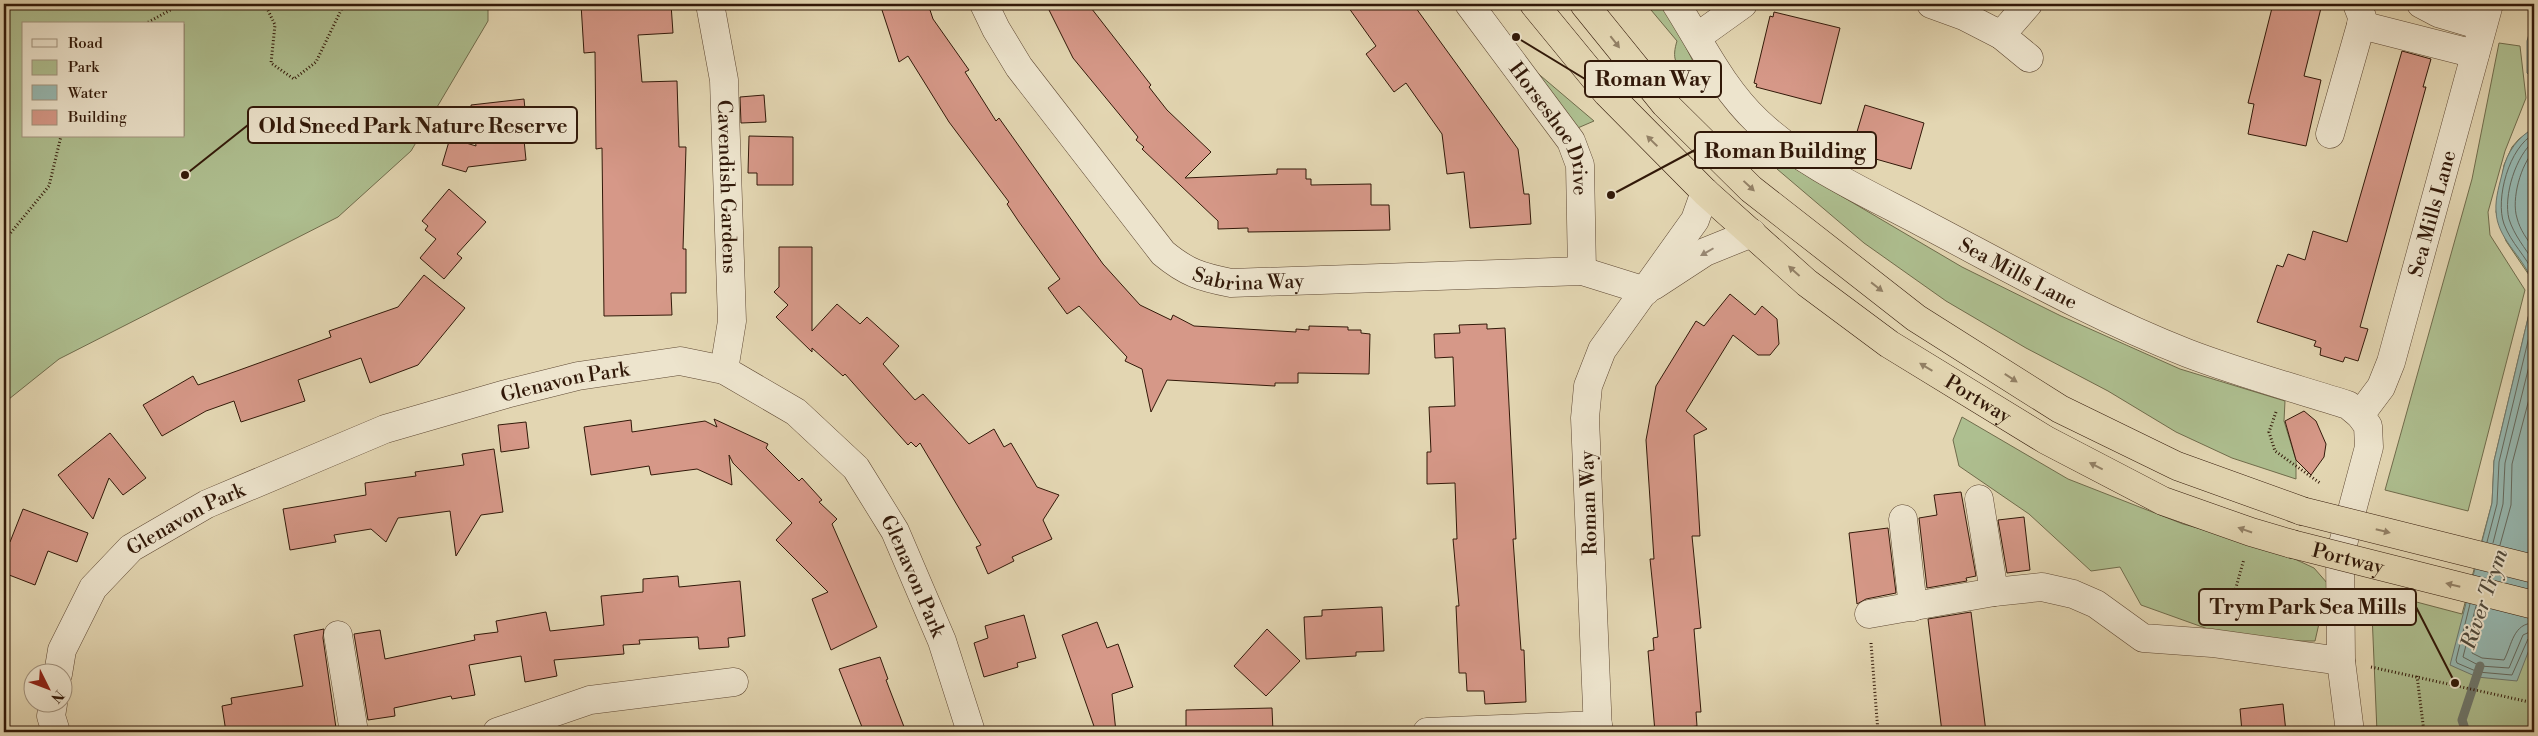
<svg xmlns="http://www.w3.org/2000/svg" width="2538" height="736" viewBox="0 0 2538 736" font-family="'Libre Bodoni',serif">
<style>
.green{fill:#aebf90;stroke:#706c4c;fill-rule:evenodd}
.water{fill:#96b8b1;stroke:#6e786e}
.lines{fill:none;stroke-linecap:round;stroke-linejoin:round}
.shore{stroke:#64685d;stroke-width:1}
.stream{stroke:#6e786e;stroke-width:9}
.building{fill:#d69888;stroke:#321909}
.minor-casing{stroke:#5e4833;stroke-width:29}
.highway-casing{stroke:#321909;stroke-width:29}
.path{stroke:#321909;stroke-width:3;stroke-dasharray:1 2.5;stroke-linecap:butt}
.minor{stroke:#ede4cd;stroke-width:28}
.highway{stroke:#e3d6b2;stroke-width:28}
.highway-bridge-casing{stroke:#321909;stroke-width:29;stroke-linecap:butt}
.highway-bridge{stroke:#e3d6b2;stroke-width:28}
.oneway{fill:#938166}
.oneway2{fill:#998975}
.labels{text-anchor:middle;stroke-width:4;stroke-linejoin:round;paint-order:stroke}
.street-label{font-size:20px;fill:#321909;stroke:#ede4cd}
.water-label{font-size:21px;font-style:italic;fill:#50493b;stroke:#ede4cd}
.leader{fill:none;stroke:#321909;stroke-width:2}
.callout-dot{fill:#321909;stroke:#ede4cd;stroke-width:2}
.callout{fill:#ede4cd;stroke:#321909;stroke-width:2}
.callout-label{font-size:21px;text-anchor:middle;font-weight:bold;fill:#321909}
</style>
<rect width="100%" height="100%" fill="#e3d6b2"/>
<filter id="stains"><feTurbulence type="fractalNoise" baseFrequency=".004" numOctaves="4"/><feColorMatrix values="0 0 0 0 .2 0 0 0 0 .09 0 0 0 0 .02 0 0 0 .5 -.17"/></filter>
<radialGradient id="worn" r=".72"><stop offset=".6" stop-color="#630" stop-opacity="0"/><stop offset="1" stop-color="#630" stop-opacity=".3"/></radialGradient>
<g class="green">
<path d="M4 4H488V21L411 151 338 217 59 359 4 403ZM24 24H184V136H24Z"/>
<path d="M1646 4H1664L1696 67 1691 72C1674 68 1672 57 1677 41Z"/>
<path d="M2499 43 2520 46 2526 98 2505 151 2488 212 2490 235 2525 290 2468 511 2385 490 2472 179Z"/>
<path d="M1528 65 1594 121 1573 130Z"/>
<path d="M2534 128V732H2377L2371 590 2462 614 2492 503 2494 461 2533 297 2531 278 2506 241 2496 212 2504 165 2512 147 2519 139Z"/>
<path d="M1787 164 1962 267 2061 316 2180 369 2285 401 2284 421 2296 460V479L2232 458 2176 432 2108 391 2026 348 1946 301 1864 243 1777 169Z"/>
<path d="M1962 417 2068 479 2183 524 2271 548 2314 568 2328 584 2315 641H2270L2208 629 2141 605 2120 567 2091 571 2029 514 1959 466 1953 440Z"/>
</g>
<g class="water">
<path d="M2534 17V79L2527 73V41Z"/>
<path d="M2534 128V637L2517 681 2477 677 2450 665 2492 503 2494 461 2533 297C2533 291 2533 285 2531 279 2522 255 2497 239 2496 211 2495 198 2500 183 2503 170 2507 152 2518 137 2534 128Z"/>
</g>
<g class="lines">
<g class="shore">
<path d="M2534 134C2509 147 2495 199 2504 224 2511 243 2526 256 2534 274"/>
<path d="M2534 141C2516 155 2503 196 2509 219 2514 235 2525 248 2534 262"/>
<path d="M2534 151C2521 164 2511 199 2517 218 2520 230 2527 239 2534 249"/>
<path d="M2487 542 2497 504 2499 462 2534 316"/>
<path d="M2493 543 2503 504 2505 463 2534 346"/>
<path d="M2500 545 2511 505 2512 464 2534 380"/>
<path d="M2470 604 2456 660 2457 663 2478 672 2512 675 2528 639 2534 636"/>
<path d="M2476 606 2463 657 2480 666 2509 668 2523 635 2534 630"/>
<path d="M2483 608 2472 653 2482 658 2504 660C2512 645 2513 623 2534 623"/>
</g>
<path class="stream" d="M2466 732 2462 720 2480 666"/>
</g>
<g class="building">
<path d="M581 4H671L673 33 638 35 642 82 677 81 679 147H686L683 249H686V293H671L672 315 604 316 602 148 596 149 595 52 584 53Z"/>
<path d="M880 4H928L933 19 969 70 965 72 996 121 999 118 1103 264 1140 305 1171 320 1173 315 1194 326 1296 332V329L1309 330V326L1348 327V330H1361V333L1370 334 1369 374 1298 373V383H1275V386L1167 380 1151 412 1142 369 1125 361 1127 357 1079 306 1067 314 1048 288 1060 279 1019 222 1007 204 1009 202 949 122 908 56 899 62Z"/>
<path d="M1046 4H1088L1151 85 1149 87 1167 110 1211 152 1185 178 1277 174V169H1306V179H1311V185L1371 184V205H1389L1390 230 1248 232V228L1218 229V221L1142 149 1144 147 1136 140 1138 137 1073 58Z"/>
<path d="M1346 4H1413L1518 149 1524 194H1529L1531 224 1470 228 1464 172 1447 174 1442 134 1406 83 1394 92 1366 54 1376 46Z"/>
<path d="M2273 4H2322L2304 76 2321 80 2306 146 2248 134 2254 104 2248 103Z"/>
<path d="M1774 12 1840 28 1821 104 1756 87 1757 84 1754 83 1770 16 1773 17Z"/>
<path d="M2402 51 2431 59 2423 87H2426L2360 327 2368 329 2358 361 2345 357 2343 362 2320 355 2321 348 2314 346 2316 341 2257 322 2277 265 2283 267 2288 254 2305 260 2313 231 2347 242Z"/>
<path d="M764 95 766 122 741 123 740 97Z"/>
<path d="M524 99 527 130H523L526 160 468 167 466 172 442 165 450 138 476 146 471 105Z"/>
<path d="M1865 105 1924 123 1911 169 1851 152Z"/>
<path d="M749 136 793 137V185H757V173H748Z"/>
<path d="M449 189 486 222 457 254 462 258 444 279 420 258 436 239 425 230 428 226 422 221Z"/>
<path d="M779 247H812V331L837 304 860 324 867 317 899 346 883 364 915 400 923 394 969 444 994 429 1004 447 1011 443 1037 487 1059 495 1043 520 1052 539 1012 557 1014 561 988 574 976 547 981 545 920 443 916 447 911 442 908 445 845 374 843 376 812 348V352L776 317 788 305 774 292 779 287Z"/>
<path d="M424 275 465 308 418 365 370 383 361 358 298 380 305 401 241 422 234 401 206 411 162 436 143 405 193 376 198 385 331 337 329 331 398 307Z"/>
<path d="M1730 294 1755 315 1762 306 1777 319 1779 344 1770 355H1758L1733 335 1686 411 1707 429 1694 435 1700 536H1692L1701 628 1694 629 1701 712H1696L1697 726 1681 728V732H1655L1648 651 1654 650 1653 638 1658 637 1650 559H1654L1646 440 1656 386 1696 321 1704 326Z"/>
<path d="M1487 324V329L1505 328 1516 539H1513L1521 650H1524L1526 702 1485 704 1484 691H1467L1466 673H1459L1456 606H1459L1453 539H1457L1455 483 1427 484V452H1431L1429 407 1455 406 1453 357 1435 358 1434 334 1460 333 1459 325Z"/>
<path d="M2304 411 2316 421 2326 444 2324 457 2311 475 2296 460 2285 421Z"/>
<path d="M714 419 768 444 766 448 799 481 802 478 822 500 819 502 837 519 832 524 877 627 831 650 812 599 828 592 776 540 792 523 733 463 729 455 732 485 697 469 651 475 649 466 591 475 584 427 631 420 632 432 705 421 717 427Z"/>
<path d="M526 422 529 448 501 452 498 425Z"/>
<path d="M110 433 146 478 123 495 109 478 93 519 58 475Z"/>
<path d="M494 449 503 512 481 515 456 556 450 511 398 518 386 542 371 529 334 535 336 542 290 550 283 509 366 495 365 483 416 476 415 472 464 465 462 454Z"/>
<path d="M1961 492 1976 576 1966 578 1967 581 1927 588 1919 518 1937 515 1934 495Z"/>
<path d="M23 509 88 533 77 562 48 551 35 585 4 573V539L10 542Z"/>
<path d="M2024 517 2030 570 2007 573 1998 520Z"/>
<path d="M1888 528 1896 593 1866 599 1857 604 1849 533Z"/>
<path d="M678 576 679 587 740 581 745 636 728 638 729 647 699 649 698 637 639 640 640 644 623 645 624 654 554 660 557 676 525 682 521 656 469 665 475 695 452 699 451 696 394 708 395 716 368 720 354 634 380 630 385 659 475 640 474 635 498 632 496 621 546 612 550 631 604 625 601 596 643 592V579Z"/>
<path d="M1382 607 1384 651 1356 652V656L1306 659 1304 617 1322 616V610Z"/>
<path d="M1971 612 1986 732H1942L1928 619Z"/>
<path d="M1024 615 1036 658 1017 663 1018 667 984 677 974 643 988 638 985 626Z"/>
<path d="M1097 622 1107 648 1118 644 1133 687 1112 694 1116 732H1096L1062 635Z"/>
<path d="M324 629 323 638 336 728 311 732H226L222 706 232 704 231 698 303 686 294 635Z"/>
<path d="M1267 629 1300 661 1266 696 1234 666Z"/>
<path d="M880 657 888 679 886 680 906 732H864L839 669Z"/>
<path d="M2283 704 2286 732H2242L2240 709Z"/>
<path d="M1272 708 1273 732H1186V710Z"/>
</g>
<g class="lines">
<defs>
<g id="minor">
<path id="s1" d="M710 4 724 80 732 321 724 370"/>
<path id="s2" d="M984 4 996 29 1019 67 1163 253C1187 273 1201 277 1231 283L1582 271 1646 291"/>
<path id="s3" d="M1469 4 1571 141 1580 165 1582 271"/>
<path id="s4" d="M1676 4C1702 45 1722 88 1758 122 1805 166 1867 193 1923 223 2009 268 2095 317 2187 353 2239 373 2294 388 2348 405L2360 415 2368 426 2369 447 2340 555 2341 661 2350 732"/>
<path d="M1931 4 1964 16 2001 35 2029 58"/>
<path d="M2421 4 2438 13 2482 26"/>
<path d="M2361 25 2475 54"/>
<path d="M2001 35 2028 4"/>
<path d="M1697 37 1743 4"/>
<path d="M2330 134 2361 25 2362 17 2357 4"/>
<path d="M1653 286 1705 252 1752 233"/>
<path id="s5" d="M2360 415 2381 387 2391 362 2489 4"/>
<path d="M1979 499 1994 592"/>
<path d="M1903 519 1913 607"/>
<path d="M1869 614 1994 592 2042 587 2073 594 2096 604 2143 638 2212 643 2341 661"/>
<path d="M338 635 354 732"/>
<path id="s6" d="M58 674 62 650 93 588 131 548 207 504 385 429 506 394 578 376 680 361 724 370 796 412 856 468 895 531 942 641 971 732"/>
<path d="M53 704 51 716 56 732"/>
<path d="M497 732 590 700 734 682"/>
<path d="M1427 732 1598 725"/>
<path d="M1598 732 1585 418 1588 386 1602 350 1695 220 1705 192"/>
</g>
<g id="highway">
<path id="s7" d="M1534 4 1607 93 1705 192 1807 283 1889 344 2046 440 2163 501 2251 532 2292 544"/>
<path d="M1584 4 1665 104 1751 189 1916 318 2060 409 2177 466 2302 511"/>
</g>
</defs>
<use href="#minor" class="minor-casing"/>
<use href="#highway" class="highway-casing"/>
<g class="path">
<path d="M265 4 275 25 271 63 294 79 316 62 344 4"/>
<path d="M145 24 181 4"/>
<path d="M4 241 49 186 61 136"/>
<path d="M2276 412 2269 432 2275 451 2320 483"/>
<path d="M2228 616 2244 559"/>
<path d="M1871 643 1878 732"/>
<path d="M2371 667 2534 703"/>
<path d="M2417 676 2424 732"/>
</g>
<use href="#minor" class="minor"/>
<use href="#highway" class="highway"/>
<defs>
<g id="highway-bridge">
<path d="M2302 511 2534 569"/>
<path id="s8" d="M2292 544 2534 605"/>
</g>
</defs>
<use href="#highway-bridge" class="highway-bridge-casing"/>
<use href="#highway-bridge" class="highway-bridge"/>
</g>
<defs><path id="oneway-solid" d="M-6-.8H1V-3.2L6.5 0L1 3.2V.8H-6Z" transform="scale(1.25)"/></defs>
<g class="oneway">
<use href="#oneway-solid" transform="translate(1615 42) rotate(52)"/>
<use href="#oneway-solid" transform="translate(1652 141) rotate(-136)"/>
<use href="#oneway-solid" transform="translate(1749 186) rotate(43)"/>
<use href="#oneway-solid" transform="translate(1794 271) rotate(-138)"/>
<use href="#oneway-solid" transform="translate(1877 287) rotate(38)"/>
<use href="#oneway-solid" transform="translate(1926 367) rotate(-149)"/>
<use href="#oneway-solid" transform="translate(2011 378) rotate(33)"/>
<use href="#oneway-solid" transform="translate(2096 466) rotate(-153)"/>
<use href="#oneway-solid" transform="translate(2245 530) rotate(-161)"/>
<use href="#oneway-solid" transform="translate(2383 531) rotate(14)"/>
<use href="#oneway-solid" transform="translate(2453 585) rotate(-166)"/>
</g>
<use class="oneway2" href="#oneway-solid" transform="translate(1707 252) rotate(150)"/>
<g class="labels">
<g class="street-label">
<text dy="7" stroke="none"><textPath href="#s3" startOffset="151">Horseshoe Drive</textPath></text>
<text dy="7" stroke="none"><textPath href="#s1" startOffset="184">Cavendish Gardens</textPath></text>
<text dy="7" stroke="none"><textPath href="#s5" startOffset="216">Sea Mills Lane</textPath></text>
<text dy="7" stroke="none"><textPath href="#s4" startOffset="446">Sea Mills Lane</textPath></text>
<text dy="7" stroke="none"><textPath href="#s2" startOffset="400">Sabrina Way</textPath></text>
<text dy="7" stroke="none"><textPath href="#s6" startOffset="616">Glenavon Park</textPath></text>
<text dy="7" stroke="none"><textPath href="#s7" startOffset="598">Portway</textPath></text>
<text transform="translate(1588 503) rotate(-92)" y="7">Roman Way</text>
<text dy="7" stroke="none"><textPath href="#s6" startOffset="211">Glenavon Park</textPath></text>
<text dy="7" stroke="none"><textPath href="#s8" startOffset="58">Portway</textPath></text>
<text dy="7" stroke="none"><textPath href="#s6" startOffset="1066">Glenavon Park</textPath></text>
</g>
<g class="water-label">
<text transform="translate(2484 599) rotate(-71)" y="7">River Trym</text>
</g>
</g>
<path class="leader" d="M1516 37L1585 79M185 175L248 125M1611 195L1695 150M2455 683L2416 607"/>
<g class="callout-dot">
<circle cx="1516" cy="37" r="5"/>
<circle cx="185" cy="175" r="5"/>
<circle cx="1611" cy="195" r="5"/>
<circle cx="2455" cy="683" r="5"/>
</g>
<g class="callout">
<rect x="1585" y="61" width="136" height="36" rx="5"/>
<rect x="248" y="107" width="329" height="36" rx="5"/>
<rect x="1695" y="132" width="181" height="36" rx="5"/>
<rect x="2199" y="589" width="217" height="36" rx="5"/>
</g>
<g class="callout-label">
<text x="1653" y="86">Roman Way</text>
<text x="413" y="133">Old Sneed Park Nature Reserve</text>
<text x="1785" y="158">Roman Building</text>
<text x="2308" y="614">Trym Park Sea Mills</text>
</g>
<rect width="2538" height="736" fill="none" stroke="#e3d6b2" stroke-width="20"/>
<rect x="5" y="5" width="2528" height="726" fill="none" stroke="#321909" stroke-width="2.5"/>
<rect x="10" y="10" width="2518" height="716" fill="none" stroke="#321909"/>
<rect x="22" y="22" width="162" height="115" fill="#ede4cd" stroke="#a2937f"/>
<rect x="32" y="39" width="25" height="8" fill="#ede4cd" stroke="#a2937f"/>
<text x="68" y="48" font-size="15" fill="#321909">Road</text>
<rect x="32" y="60" width="25" height="15" fill="#aebf90" stroke="#a2937f"/>
<text x="68" y="72" font-size="15" fill="#321909">Park</text>
<rect x="32" y="85" width="25" height="15" fill="#96b8b1" stroke="#a2937f"/>
<text x="68" y="98" font-size="15" fill="#321909">Water</text>
<rect x="32" y="110" width="25" height="15" fill="#d69888" stroke="#a2937f"/>
<text x="68" y="122" font-size="15" fill="#321909">Building</text>
<g transform="translate(48 688) rotate(132)"><circle r="24" fill="#ede4cd" stroke="#a2937f"/>
<path d="M0-4L9 19L0 12L-9 19Z" fill="#8f2418"/>
<text y="-8" font-size="14" font-weight="bold" text-anchor="middle" fill="#321909">N</text>
</g>
<rect width="100%" height="100%" filter="url(#stains)"/>
<rect width="100%" height="100%" fill="url(#worn)"/>
</svg>
